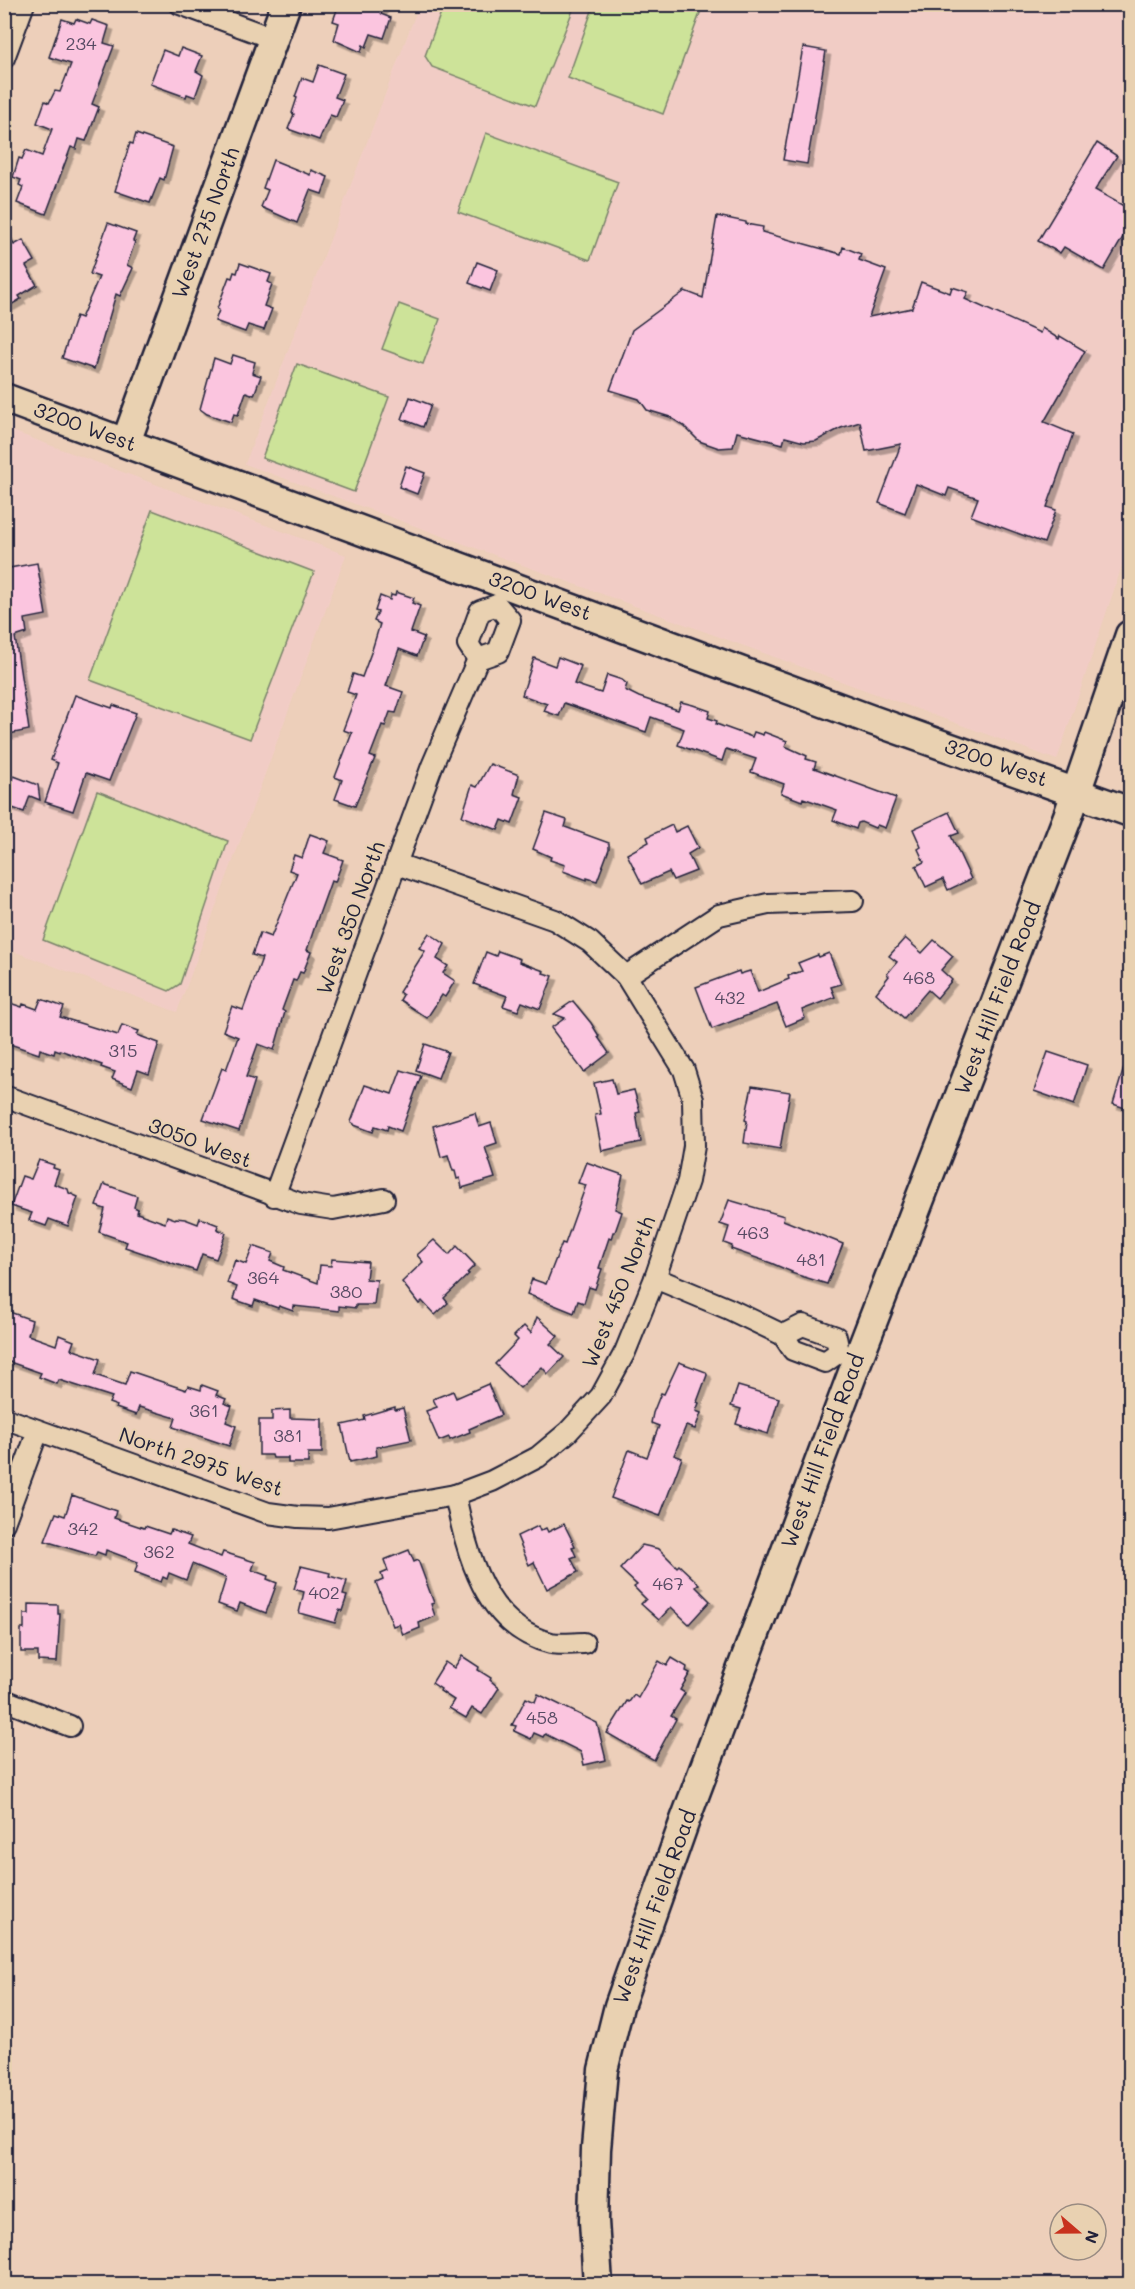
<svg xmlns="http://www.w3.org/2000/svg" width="1135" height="2289" viewBox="0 0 1135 2289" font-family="Mali,sans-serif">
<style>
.built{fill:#f1ccc5}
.green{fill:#cde399;stroke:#78826a;stroke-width:1.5}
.building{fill:#fbc5df;stroke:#22223b;stroke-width:1.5;filter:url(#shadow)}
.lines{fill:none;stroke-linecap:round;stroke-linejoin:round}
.street-casing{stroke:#22223b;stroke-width:24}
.secondary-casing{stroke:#22223b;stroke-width:33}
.street{stroke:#e9d1b1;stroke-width:20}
.secondary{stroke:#e9d1b1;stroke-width:28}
.labels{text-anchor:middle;stroke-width:4.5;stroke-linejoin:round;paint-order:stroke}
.number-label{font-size:18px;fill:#584b64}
.street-label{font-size:21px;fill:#22223b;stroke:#e9d1b1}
</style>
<defs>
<filter id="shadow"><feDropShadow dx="4.5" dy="4.5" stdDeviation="0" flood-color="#0004"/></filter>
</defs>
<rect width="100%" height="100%" fill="#edcfba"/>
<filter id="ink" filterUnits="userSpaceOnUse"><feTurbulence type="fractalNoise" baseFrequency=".0167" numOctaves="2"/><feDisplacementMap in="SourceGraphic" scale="12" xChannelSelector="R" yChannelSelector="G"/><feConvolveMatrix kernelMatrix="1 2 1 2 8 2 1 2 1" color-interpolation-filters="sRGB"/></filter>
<g filter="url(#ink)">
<g class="built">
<path d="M419 5H1130V542L1057 760 245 464Z"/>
<path d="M4 428 346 555 177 1012 5 948Z"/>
</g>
<g class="green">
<path d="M444 4 575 5 535 106 432 67 425 56Z"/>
<path d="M594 5H703L663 114 568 78Z"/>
<path d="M486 133 618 182 590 260 458 212Z"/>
<path d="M399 304 440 319 423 364 382 349Z"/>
<path d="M297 364 389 397 354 492 262 458Z"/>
<path d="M152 510 314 572 250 739 90 680Z"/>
<path d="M97 791 228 841 180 984 169 991 43 940Z"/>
</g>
<g class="building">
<path d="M339 4H384L381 14 391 18 384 38 371 34 366 47 363 45 361 52 334 40 339 23 333 21Z"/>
<path d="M62 19 74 23 76 19 90 24 92 20 109 26 104 43 114 46 92 104 99 107 86 141 79 139 76 149 71 147 46 214 17 203 23 187 19 185 21 180 13 177 19 158 22 159 26 150 42 156 52 129 37 123 45 101 49 103 55 91 60 92 71 64 49 57Z"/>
<path d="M803 47 826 51 807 164 783 160Z"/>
<path d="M181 48 202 56 196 71 203 75 195 97 187 94 186 97 150 84 163 50 178 56Z"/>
<path d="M319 65 344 74 335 97 343 100 336 117 330 115 319 140 288 129 294 114 292 113 297 98 295 97 302 78 313 82Z"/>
<path d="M136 134 173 147 164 180 160 178 150 203 115 191 130 143 133 144Z"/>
<path d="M1097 143 1117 156 1095 190 1131 210V223L1104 270 1064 247 1060 253 1038 241Z"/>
<path d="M273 160 310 175 311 170 328 177 322 194 310 190 297 223 261 207 268 190 263 188Z"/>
<path d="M717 216 746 222V224L763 227 762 232 841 254 843 247 861 254 859 260 886 270 869 317 912 308 921 282 950 293 952 287 968 292 965 299 1040 333 1042 328 1059 339 1060 336 1085 351 1044 422 1073 434 1047 507 1056 510 1044 543 971 516 978 498 949 488 946 496 916 484 905 513 879 503 901 444 866 451 860 422 841 428 816 441 804 442 785 437 783 444 737 432 733 447 719 448 699 441 684 426 670 417 647 410 639 399 610 390 632 330 685 291 703 298Z"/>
<path d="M108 223 136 233 133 241 135 242 127 265 133 268 120 296 116 294 94 369 62 358 76 316 81 318 99 277 90 274Z"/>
<path d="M4 229 14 245 23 240 35 261 26 266 37 285 19 296 21 299 4 309Z"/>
<path d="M477 262 498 270 490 291 469 283Z"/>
<path d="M240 263 271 274 268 282 272 284 264 306 272 309 264 330 248 325 245 332 215 321 219 310 217 309 229 277 232 278 234 272 237 273Z"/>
<path d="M233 355 255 362 252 373 261 376 254 395 246 392 238 415 234 414 231 422 207 414 200 409 214 358 230 364Z"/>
<path d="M410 397 431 405 423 427 402 419Z"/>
<path d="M406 466 425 473 417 494 399 487Z"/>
<path d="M37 563 46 615 25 619 27 633 15 637 29 730 4 735V569Z"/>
<path d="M396 592 414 598 412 603 420 606 411 632 424 637 417 656 399 649 386 686 403 692 396 713 390 712 385 726 382 725 370 756 375 758 355 806 335 799 342 780 335 777 352 733 343 730 356 695 347 692 353 674 362 677 372 650 380 624 374 621 378 612 375 611 380 596 390 600 391 595 395 596Z"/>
<path d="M558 657 581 666 574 684 601 693 607 675 622 680 627 684 625 690 639 697 678 710 681 702 693 705 710 711 708 718 717 721 716 724 752 737 754 732 763 735 764 732 787 741 785 746 807 756 806 759 816 762 814 768 896 798 885 828 877 825 875 828 861 822 858 823 856 829 833 820 837 810 803 798 802 801 781 793 784 784 751 772 756 759 726 749 722 761 678 745 684 729 651 717 646 732 564 703 559 716 544 711 547 704 522 695 534 658 555 666Z"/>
<path d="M75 695 112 708 113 705 136 713 109 781 86 773 73 811 45 802 58 763 51 760Z"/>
<path d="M490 764 519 775 514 794 522 797 512 824 502 820 498 830 462 816 472 785 477 787Z"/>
<path d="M14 776 38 785 40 800 30 796 24 812 4 805Z"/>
<path d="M949 812 959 833 951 836 971 879 948 890 943 879 926 887 916 866 924 862 918 849 921 847 913 829Z"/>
<path d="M546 813 567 820 565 827 609 843V849L597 881 587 878V880L563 871 565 865 550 860 551 857 533 849Z"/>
<path d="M672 825 675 832 687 826 698 848 688 854 696 871 673 880 669 872 642 884 627 854 649 842 647 837Z"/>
<path d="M310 834 329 841 324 853 343 860 335 882 331 881 317 920 307 950 311 952 303 973 300 972 296 981 293 980 282 1010 285 1012 274 1050 258 1044 246 1077 255 1080 239 1131 203 1119 222 1068 226 1070 238 1037 223 1031 232 1006 243 1010 262 958 252 955 260 933 271 937 297 873 289 870 294 855 302 858Z"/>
<path d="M429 933 445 944 437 959 448 966 443 973 455 981 445 997 442 995 427 1018 400 1000 403 995 399 992 425 951 419 948Z"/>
<path d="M905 938 922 953 934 940 953 956 941 970 952 980 937 998 928 990 904 1018 876 993 889 976 887 974 897 962 889 956Z"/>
<path d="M498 951 520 959 519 962 544 971 543 973 553 976 540 1009 522 1002 518 1011 503 1006 507 996 474 984 486 952 496 956Z"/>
<path d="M829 953 841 984 831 987 835 997 802 1010 805 1018 786 1026 777 1004 712 1029 696 987 739 971 740 974 750 971 758 992 789 979 788 976 802 971 798 963 818 955 819 957Z"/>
<path d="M41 999 64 1007 60 1017 118 1035 122 1025 139 1031 137 1035 159 1043 149 1074 138 1070 132 1087 112 1079 115 1072 101 1067 102 1065 60 1050V1052L55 1050 54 1054 40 1049 39 1054 4 1042V1001L22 1007 23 1004 37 1009Z"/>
<path d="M573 1001 591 1023 599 1036 598 1037 609 1053 584 1072 551 1028 565 1018 554 1014Z"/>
<path d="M425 1044 448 1052 438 1078 416 1070Z"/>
<path d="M1048 1052 1087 1065 1074 1105 1034 1091Z"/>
<path d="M1127 1058 1131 1059V1110L1113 1104Z"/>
<path d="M401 1070 421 1076 401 1131 388 1126 387 1130 375 1126 373 1132 354 1125V1124L351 1122 365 1085 392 1094Z"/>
<path d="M612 1079 616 1094 634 1090 640 1112 636 1113 641 1142 602 1151 595 1115 601 1114 594 1083Z"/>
<path d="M752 1086 790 1092 780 1149 744 1143 747 1121 745 1120Z"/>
<path d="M475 1113 479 1127 491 1123 497 1143 485 1147 495 1178 462 1188 460 1178 457 1179 455 1171H453L448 1155 441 1157 433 1126Z"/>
<path d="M39 1160 54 1165 53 1168 59 1170 54 1184 68 1189 69 1193 78 1197 68 1226 49 1219 46 1226 29 1220 32 1213 11 1206 22 1176 31 1179Z"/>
<path d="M586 1162 623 1175 615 1209 622 1212 615 1232H613L611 1239 609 1238 599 1268 602 1269 595 1289 589 1287 584 1303 578 1301 574 1313 527 1294 532 1279 546 1284 562 1243 565 1244 586 1185 578 1183Z"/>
<path d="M104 1184 137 1196 134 1207 138 1209 137 1213 165 1223 167 1216 175 1219 176 1218 185 1219 198 1224 200 1218 218 1225 217 1229 226 1233 216 1259 202 1254 196 1271 125 1247 127 1242 99 1232 105 1209 96 1206Z"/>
<path d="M729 1200 784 1216 783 1220 843 1244 827 1284 791 1273 792 1272 771 1263 731 1249 732 1246 724 1243 729 1227 720 1224Z"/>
<path d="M434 1240 449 1255 457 1246 475 1265 467 1273 469 1274 444 1298 448 1303 435 1315 422 1301 419 1304 402 1282 423 1262 417 1255Z"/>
<path d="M253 1246 273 1253 270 1261 284 1267 283 1270 318 1283 320 1265 331 1266 332 1259 368 1262 366 1279 377 1280 374 1305H356V1308L339 1306V1311L294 1306 293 1311 279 1306 278 1308 255 1300 253 1306 233 1299 237 1287 227 1283 235 1260 246 1264Z"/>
<path d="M4 1310 32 1320 28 1335 56 1345 59 1335 74 1341 71 1349 100 1359 95 1375 125 1385 130 1371 186 1390 188 1386 201 1390 202 1385 218 1391 216 1395 226 1399 224 1403 232 1406 226 1422 236 1426 229 1446 173 1427 176 1418 139 1407 136 1415 116 1408 117 1406 109 1403 112 1397 59 1380 57 1384 39 1377 41 1373 4 1360Z"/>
<path d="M537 1317 558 1336 550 1344 564 1357 548 1374 542 1367 520 1388 495 1364 518 1340 514 1336 524 1326 531 1333Z"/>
<path d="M679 1362 706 1372 707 1375 697 1402 699 1403 696 1411 701 1413 695 1429 686 1426 674 1455 682 1458 660 1516 611 1498 629 1450 647 1457 659 1426 651 1423 653 1413 661 1393 664 1394Z"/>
<path d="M488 1384 501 1415 469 1429 470 1432 450 1440 449 1437 439 1441 426 1411 437 1407 433 1399 453 1391 456 1398Z"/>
<path d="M738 1386 779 1398 768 1434 736 1424 741 1409 731 1406Z"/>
<path d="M395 1407V1410L403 1408 411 1440 376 1447 377 1456 350 1462 342 1425 365 1420 364 1416Z"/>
<path d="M290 1410V1418L322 1419V1453H308V1463H288V1458H273L272 1455H259V1420H272V1411Z"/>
<path d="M72 1495 116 1511 114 1518 144 1528 145 1526 169 1534 171 1530 191 1537 188 1544 221 1557 223 1552 255 1562 252 1570 268 1576 267 1579 277 1583 266 1613 240 1603 237 1611 218 1604 226 1578 192 1564 186 1580 169 1573 167 1579 163 1577 161 1582 135 1572 138 1562 106 1550 105 1555 97 1552 95 1556 45 1541 56 1513 65 1516Z"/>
<path d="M564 1524 575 1546 572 1547 576 1556 571 1558 578 1572 547 1589 534 1562 529 1565 517 1536 538 1526 540 1531 546 1528 548 1532Z"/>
<path d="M642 1545 659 1549 677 1567 679 1565 699 1584 696 1587 710 1601 689 1624 671 1607 659 1620 641 1604 646 1599 634 1587 637 1585 620 1569Z"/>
<path d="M409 1550 414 1562 418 1560 434 1603 431 1604 435 1616 419 1623 420 1628 403 1635 399 1624 393 1626 376 1583 383 1580 381 1574 388 1571 384 1560Z"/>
<path d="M301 1566 330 1573 329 1576 347 1581 343 1595 347 1596 342 1611 339 1610 335 1623 299 1613 304 1592 294 1589Z"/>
<path d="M29 1604 58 1605V1614H60L57 1662 38 1661V1652H21V1629H24V1614H29Z"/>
<path d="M462 1656 479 1667 478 1670 491 1678 490 1680 499 1688 482 1714 472 1708 466 1718 449 1708 454 1700 440 1691 441 1689 432 1683 445 1662 454 1668Z"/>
<path d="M672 1658 687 1667 686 1671 690 1673 680 1690 685 1693 671 1716 676 1719 654 1760 607 1733 627 1701 629 1702 634 1695 638 1698 659 1661 667 1666Z"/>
<path d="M538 1694 597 1723 606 1760 584 1765 581 1752 545 1734 543 1737 534 1733 531 1739 514 1731 516 1726 512 1725 526 1698 535 1702Z"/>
</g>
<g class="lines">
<defs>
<g id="street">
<path d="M180 4 274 39"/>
<path d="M4 58 24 4"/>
<path d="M478 659 468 644 480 611 497 605"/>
<path d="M397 864 555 920 590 942 626 976 684 1070 693 1099 694 1146 688 1181 655 1278 625 1352 601 1396 568 1432 538 1457 492 1481 455 1495"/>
<path d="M626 976 719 915 768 904 853 901"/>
<path d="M4 1096 301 1204 333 1209 384 1199"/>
<path d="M274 1196 432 766 478 659 498 652 510 620 497 605"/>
<path d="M655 1278 729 1309 783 1335 793 1350 825 1362 839 1352"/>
<path d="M783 1335 803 1325 836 1337 839 1352"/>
<path d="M4 1418 268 1513 298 1517 328 1518 455 1495C467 1553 484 1627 551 1643 561 1645 574 1643 584 1643"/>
<path d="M4 1523 38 1431"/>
<path d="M4 1700 70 1726"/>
</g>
<g id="secondary">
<path d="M4 398 869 719 1130 812"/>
<path d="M126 442 286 4"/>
<path d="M598 2284 594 2221 596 2149 603 2070 619 2006 685 1820 858 1359 1068 816 1130 635"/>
</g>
</defs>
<use href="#street" class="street-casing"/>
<use href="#secondary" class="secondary-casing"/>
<use href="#street" class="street"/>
<use href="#secondary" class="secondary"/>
</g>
</g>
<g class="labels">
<g class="number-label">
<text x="81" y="50">234</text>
<text x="919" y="984">468</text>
<text x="730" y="1004">432</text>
<text x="123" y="1057">315</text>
<text x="753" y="1239">463</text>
<text x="811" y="1266">481</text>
<text x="263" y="1284">364</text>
<text x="346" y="1298">380</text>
<text x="204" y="1417">361</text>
<text x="288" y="1442">381</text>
<text x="83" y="1535">342</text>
<text x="159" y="1558">362</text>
<text x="668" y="1590">467</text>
<text x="324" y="1599">402</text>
<text x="542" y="1724">458</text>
</g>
<g class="street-label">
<text transform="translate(206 223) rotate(-70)" y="7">West 275 North</text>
<text transform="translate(85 427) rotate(20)" y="7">3200 West</text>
<text transform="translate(540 596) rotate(20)" y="7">3200 West</text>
<text transform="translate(996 763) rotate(19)" y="7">3200 West</text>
<text transform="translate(351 918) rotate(-70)" y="7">West 350 North</text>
<text transform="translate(998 998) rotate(-69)" y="7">West Hill Field Road</text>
<text transform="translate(200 1143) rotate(20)" y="7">3050 West</text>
<text transform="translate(619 1292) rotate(-68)" y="7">West 450 North</text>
<text transform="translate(823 1451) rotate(-70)" y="7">West Hill Field Road</text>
<text transform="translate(201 1462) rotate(19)" y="7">North 2975 West</text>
<text transform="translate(655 1907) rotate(-70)" y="7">West Hill Field Road</text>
</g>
</g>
<rect width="1135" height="2289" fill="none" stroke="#e9d1b1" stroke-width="24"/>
<rect x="12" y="12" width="1111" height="2265" fill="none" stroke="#22223b" stroke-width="2" filter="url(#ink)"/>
<g transform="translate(1078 2232) rotate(110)"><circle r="28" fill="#e9d1b1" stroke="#998b82" stroke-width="1.5"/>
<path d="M0-4.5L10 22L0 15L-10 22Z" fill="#c8321e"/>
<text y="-9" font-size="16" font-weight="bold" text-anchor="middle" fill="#22223b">N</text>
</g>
</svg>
